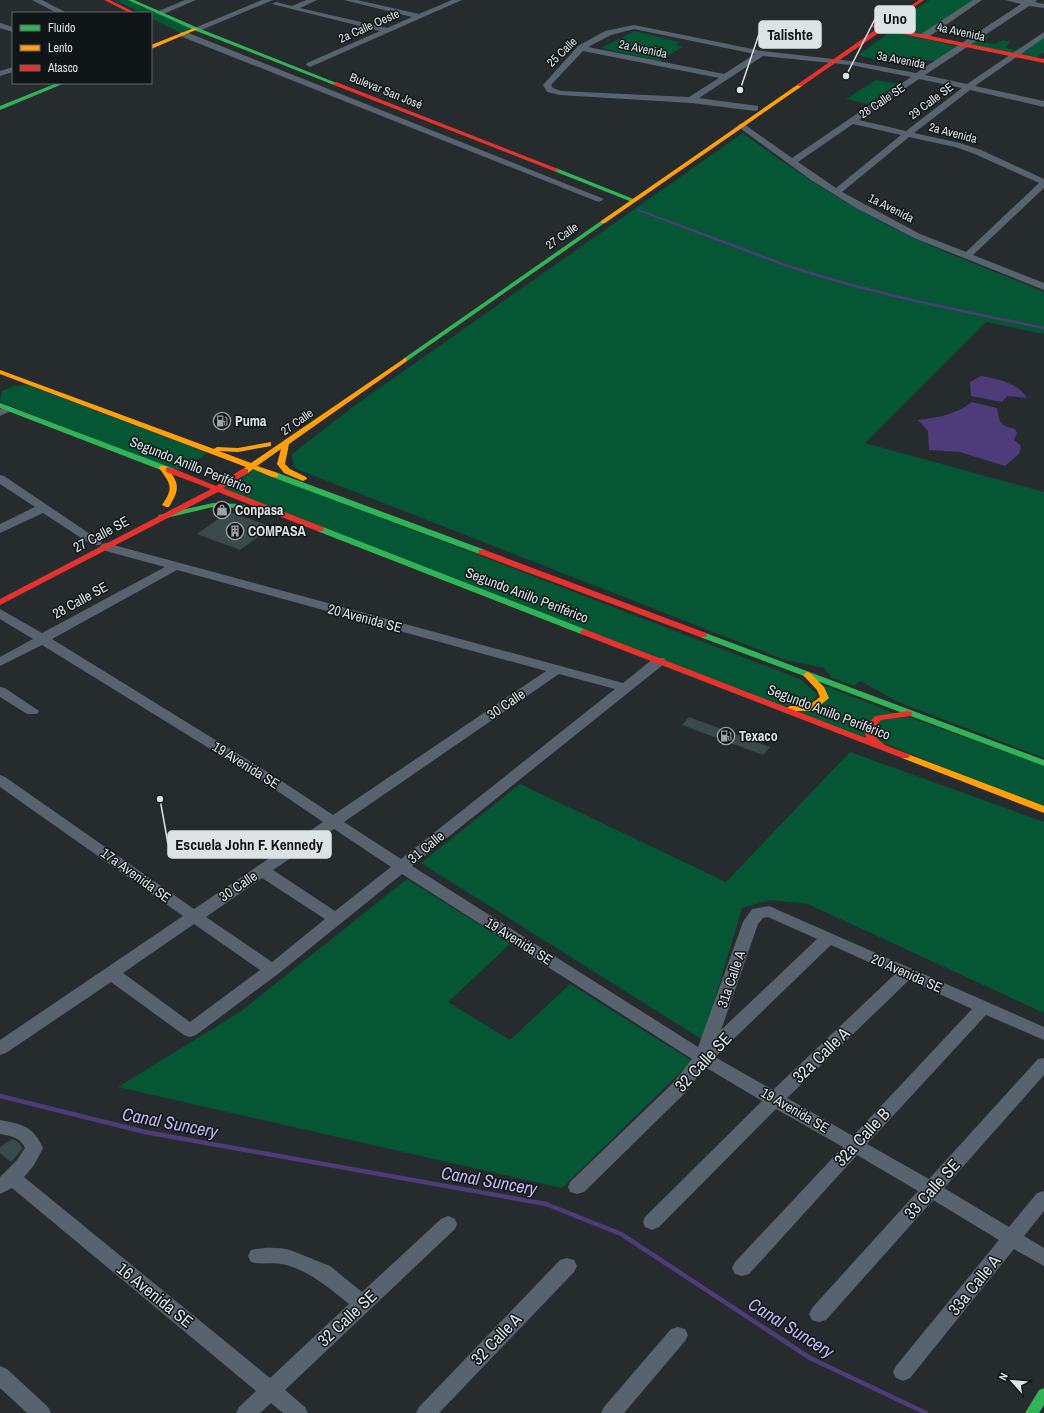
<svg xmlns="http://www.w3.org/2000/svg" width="1044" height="1413" viewBox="0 0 1044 1413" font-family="'Archivo Narrow',sans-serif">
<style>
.green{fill:#055635}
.water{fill:#4d3b7a}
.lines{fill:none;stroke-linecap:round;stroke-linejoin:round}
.stream-far2{stroke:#4d3b7a;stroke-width:2}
.stream-far1{stroke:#4d3b7a;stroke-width:2.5}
.stream{stroke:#4d3b7a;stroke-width:4.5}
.building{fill:#3a4949}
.street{fill:#59626f;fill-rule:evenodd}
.fast{fill:#30b455;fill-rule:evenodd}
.slow{fill:#ff9f0a;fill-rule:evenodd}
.jam{fill:#e5322d;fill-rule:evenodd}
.labels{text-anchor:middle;stroke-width:3;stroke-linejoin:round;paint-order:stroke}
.far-street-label{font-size:12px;fill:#dce3e5;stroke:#101517}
.poi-label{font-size:14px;font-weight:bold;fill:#dce3e5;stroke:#101517;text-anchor:start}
.street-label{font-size:14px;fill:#dce3e5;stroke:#101517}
.near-street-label{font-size:17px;fill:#dce3e5;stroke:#101517}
.near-water-label{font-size:18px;font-style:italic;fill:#c4b7f3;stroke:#101517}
.leader{fill:none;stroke:#dce3e5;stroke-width:1.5}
.callout-dot{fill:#dce3e5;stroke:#101517;stroke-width:1.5}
.callout{fill:#dce3e5;stroke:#dce3e5;stroke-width:1.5}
.callout-label{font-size:15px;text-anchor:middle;font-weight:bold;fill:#111}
</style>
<rect width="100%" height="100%" fill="#262c2e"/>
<g class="green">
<path d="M114 0H133L196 29 183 34 151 18V13H141Z"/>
<path d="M930 0H978L923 35 885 28Z"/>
<path d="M635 31 679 42 676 45 683 47 659 61 601 48Z"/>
<path d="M891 32 957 46 937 61 903 58 873 59 858 55Z"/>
<path d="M980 35 989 37 982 42 994 44 1003 40 1010 42 1005 48 1015 50 1044 37V52L1033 59 965 45Z"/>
<path d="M876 80 898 84 868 104 846 99Z"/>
<path d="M743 133C794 171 849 207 907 235 952 256 999 273 1044 292V334L986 322 865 443 1044 492V758L898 702 861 681 854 686 832 678 824 668 785 660 294 468 292 454 358 403Z"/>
<path d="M28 385 208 453 177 471 0 402 2 391 14 386Z"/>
<path d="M252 468 800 679 817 694 812 704 783 706 217 489Z"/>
<path d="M820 684 894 713 868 741 796 713 817 709Z"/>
<path d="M909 717 1044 766V809L872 738 879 719Z"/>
<path d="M850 752 1044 822V1013L808 904 770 900 742 908 703 1040 421 863 520 784 726 882Z"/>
<path d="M407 879 510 944 448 1002 510 1040 570 984 692 1061 562 1188 118 1087 240 1012Z"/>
</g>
<g class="water">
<path d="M981 376C998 379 1018 383 1027 398L1007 396 1002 402 971 396 970 382Z"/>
<path d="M972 402 997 408C1000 423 999 425 1015 429L1017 433 1014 440 1021 446 1019 454 1005 466 960 452 929 450 928 431 918 420C939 417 955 415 972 402Z"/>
</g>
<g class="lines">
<path class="stream-far2" d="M638 210 697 232"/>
<path class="stream-far1" d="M694 231C725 242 755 254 785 265 869 293 957 310 1044 328"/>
<path class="stream" d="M0 1096 145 1132 546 1204 621 1234 810 1358 926 1413"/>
</g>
<g class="building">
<path d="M227 513H233L272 527 240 550 197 534Z"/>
<path d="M689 717 770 747 763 755 682 725Z"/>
<path d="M12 1139 17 1141 23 1148 11 1162 0 1153V1147Z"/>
</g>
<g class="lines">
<g class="street">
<path d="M32 0H42L67 13H57Z"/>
<path d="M185 0H196L161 15 154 13Z"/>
<path d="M262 0H273L199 31 192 29Z"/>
<path d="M306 0H317L300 8 387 28 412 17 344 0H357L419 14 452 0H462L310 67 306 65 307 63 380 31 272 4 276 2 292 6Z"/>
<path d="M973 0H982L927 38H921V34Z"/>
<path d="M1005 0H1037L1035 2 1044 4V8L1029 6 925 75 967 84 1044 32V38L975 86 1044 101V107L970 90 914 133 960 143 981 150 1044 179V188L973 255 1044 283V290L914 238 856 208 811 180 737 126 741 123 744 124 792 158 911 77 851 65 763 56 699 98 758 106V110L755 111 691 103 560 95 547 92 543 85 578 46 605 31 634 25 762 51 851 61 916 73 1021 4ZM634 29 755 54 724 74 588 47 611 35ZM583 51 719 78 689 97 561 91 553 88 551 85ZM919 79 962 88 906 131 859 120ZM853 124 901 135 836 188 798 162ZM909 137 955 147 975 154 1039 183 966 252 920 234 842 192Z"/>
<path d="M0 23 13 27V32L0 28Z"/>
<path d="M180 32H186L604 199 599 202 596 201 180 36Z"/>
<path d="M13 67V72L0 76V71Z"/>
<path d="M9 406 15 409 0 416V409Z"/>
<path d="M0 475 4 476 102 542 100 545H92L43 513 0 533V524L35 507 0 484Z"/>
<path d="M106 543 623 683 654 658H664L666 661 664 664 412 866 698 1047 743 922 752 909 769 906 1044 1027V1040L986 1015 867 1144 929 1179 1038 1059 1044 1058V1075L944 1188 1009 1227 1037 1193 1044 1191V1211L1024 1236 1044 1248V1266L1014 1249 910 1378 903 1381 896 1378 893 1372 896 1366 999 1240 933 1200 826 1320 819 1322 812 1320 809 1314 812 1308 918 1191 857 1155 749 1274 742 1276 735 1274 732 1268 735 1262 843 1147 776 1109 659 1227 652 1230 645 1227 643 1222 645 1217 762 1101 705 1067 685 1093 584 1192 577 1194 570 1192 568 1187 570 1182 673 1083 692 1059 402 874 278 974 196 1035 190 1037 184 1035 111 982 6 1053 0 1055V1040L183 916 0 787V775L5 777 194 909 323 822 267 784 42 645 0 666V657L33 639 0 619V609L42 633 165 567 102 550 100 547 102 544ZM177 570 546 671 333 815 277 778 52 639ZM559 674 615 689 401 859 344 822ZM334 829 391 867 335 911 273 870ZM262 878 325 919 272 962 206 917ZM768 917 817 939 721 1030 758 924 763 918ZM194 924 260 970 190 1022 123 973ZM831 945 895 974 773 1090 715 1057ZM909 980 972 1009 853 1136 787 1098Z"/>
<path d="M0 687 5 688 39 711 37 714H27L0 697Z"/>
<path d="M0 1120C22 1124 33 1126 43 1148L34 1165 24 1177 270 1378 349 1304C329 1288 309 1270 282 1264 272 1262 262 1265 251 1262L248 1256 251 1250C263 1247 278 1247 290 1250L330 1266 362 1292 441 1219 448 1216 455 1219 457 1224 455 1229 285 1390 305 1407 308 1413H283L271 1403 260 1413H236L239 1407 256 1391 12 1188 0 1194V1177L17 1160 25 1148C20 1137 11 1136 0 1134Z"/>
<path d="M567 1258 574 1260 577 1266 574 1272 439 1413H416L419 1407 560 1260Z"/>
<path d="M678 1327 685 1329 688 1335 685 1341 624 1413H601L604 1407 671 1329Z"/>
<path d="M0 1366 7 1369 48 1407 51 1413H27L0 1388Z"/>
</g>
<g class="fast">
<path d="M128 0H134L198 28 339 84 334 85 194 30Z"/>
<path d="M57 83H65L0 110V106Z"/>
<path d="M556 168 636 200 637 201 632 202 554 171 553 170Z"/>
<path d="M601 221 606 222 407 361H403V359Z"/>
<path d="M0 403 172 468 173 470 172 472H166L0 408Z"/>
<path d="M272 473H278L485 550 486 552 485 554H479L272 477Z"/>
<path d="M213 503 242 504 246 506 242 508 213 507 162 519 158 517 159 515Z"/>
<path d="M317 527H323L587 630 588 632 587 634H581L317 531 316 529Z"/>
<path d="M703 632 1044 760V766L700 637 699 635 700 633Z"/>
<path d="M1044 1388V1405L1039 1413H1025L1039 1390Z"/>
</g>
<g class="slow">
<path d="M194 28 198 29 151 49V45Z"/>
<path d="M800 83 803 85 802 86 605 223H601V221Z"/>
<path d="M405 358 407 359V361L289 444 285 464 290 469 306 477 307 479 303 481 284 473 277 464 281 449 257 466 278 473V477H272L253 469 248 473H242L241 471 246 467 0 374V370L214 449 217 447 238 448 271 442V446L238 452 219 451 251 463Z"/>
<path d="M160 466H166C179 483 181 488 169 507H166L162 505C174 488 171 484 159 468Z"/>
<path d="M807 672 810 673 824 687 829 698 813 711H787L785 709 790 706H808L820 697 817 690 803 675Z"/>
<path d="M905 753 1044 806V813L902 758 900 756 902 754Z"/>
</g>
<g class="jam">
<path d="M104 0H110L136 13H130Z"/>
<path d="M919 0H924L886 27 1044 59V63L883 30 802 86H798V84L878 28 871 27V25L881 26Z"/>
<path d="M336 82 558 169 559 170 554 171 334 85V83Z"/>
<path d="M166 468H172L216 486 242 469H248V473L223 488 323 527 324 529 323 531H317L218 492 0 605V599L211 489 166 472Z"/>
<path d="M479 550H485L706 633 707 635 706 637H700L479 554 478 552Z"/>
<path d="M584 629 866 738 864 728 875 716 908 711 911 712 913 714 911 716 881 720 874 728V736L885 745 908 754 910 756 908 758H902L581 634 580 632Z"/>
</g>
</g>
<defs>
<symbol id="fuel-ring" viewBox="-11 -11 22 22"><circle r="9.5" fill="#101517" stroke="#9ca3a5" stroke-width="1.5"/><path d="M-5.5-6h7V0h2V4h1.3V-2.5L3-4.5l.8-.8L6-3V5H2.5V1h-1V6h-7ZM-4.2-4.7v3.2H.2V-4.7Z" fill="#9ca3a5"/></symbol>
<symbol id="shop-ring" viewBox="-11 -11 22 22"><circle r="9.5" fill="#101517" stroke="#9ca3a5" stroke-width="1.5"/><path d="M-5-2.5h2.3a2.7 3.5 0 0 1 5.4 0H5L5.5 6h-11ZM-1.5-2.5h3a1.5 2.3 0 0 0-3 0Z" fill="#9ca3a5"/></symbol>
<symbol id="building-ring" viewBox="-11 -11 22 22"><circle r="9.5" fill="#101517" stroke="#9ca3a5" stroke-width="1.5"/><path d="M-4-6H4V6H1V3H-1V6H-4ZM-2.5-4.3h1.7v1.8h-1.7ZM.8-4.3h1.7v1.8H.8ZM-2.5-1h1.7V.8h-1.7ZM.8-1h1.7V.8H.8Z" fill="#9ca3a5"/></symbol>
</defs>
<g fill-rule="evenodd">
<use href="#fuel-ring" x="212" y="411" width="20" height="20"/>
<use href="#shop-ring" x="212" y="500" width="20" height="20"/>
<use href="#building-ring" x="225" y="521" width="20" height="20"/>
<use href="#fuel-ring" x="716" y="726" width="20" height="20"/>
</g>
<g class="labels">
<g class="far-street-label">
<text transform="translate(369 26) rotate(-24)" y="4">2a Calle Oeste</text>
<text transform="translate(961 32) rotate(12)" y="4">4a Avenida</text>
<text transform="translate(643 49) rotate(12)" y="4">2a Avenida</text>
<text transform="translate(562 52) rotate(-44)" y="4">25 Calle</text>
<text transform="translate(901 60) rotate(11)" y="4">3a Avenida</text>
<text transform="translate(386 91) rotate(22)" y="4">Bulevar San José</text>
<text transform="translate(882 101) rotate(-34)" y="4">28 Calle SE</text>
<text transform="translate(931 101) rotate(-37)" y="4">29 Calle SE</text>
<text transform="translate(953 133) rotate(15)" y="4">2a Avenida</text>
<text transform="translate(891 208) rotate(27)" y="4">1a Avenida</text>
<text transform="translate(562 236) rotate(-35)" y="4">27 Calle</text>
<text transform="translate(297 422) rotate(-35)" y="4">27 Calle</text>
</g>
<g class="poi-label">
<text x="235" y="426">Puma</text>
<text x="235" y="515">Conpasa</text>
<text x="248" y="536">COMPASA</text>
<text x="739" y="741">Texaco</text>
</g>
<g class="street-label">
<text transform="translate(191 465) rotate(22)" y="5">Segundo Anillo Periférico</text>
<text transform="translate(101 534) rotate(-28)" y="5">27 Calle SE</text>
<text transform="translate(527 595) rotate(21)" y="5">Segundo Anillo Periférico</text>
<text transform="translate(80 600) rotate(-29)" y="5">28 Calle SE</text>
<text transform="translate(365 618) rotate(15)" y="5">20 Avenida SE</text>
<text transform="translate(506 704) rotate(-34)" y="5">30 Calle</text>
<text transform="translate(829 712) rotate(21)" y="5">Segundo Anillo Periférico</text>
<text transform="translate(246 765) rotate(32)" y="5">19 Avenida SE</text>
<text transform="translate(426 847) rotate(-39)" y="5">31 Calle</text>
<text transform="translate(136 875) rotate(36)" y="5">17a Avenida SE</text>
<text transform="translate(238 886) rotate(-34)" y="5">30 Calle</text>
<text transform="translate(519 941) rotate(32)" y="5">19 Avenida SE</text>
<text transform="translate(907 973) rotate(24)" y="5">20 Avenida SE</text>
<text transform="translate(731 979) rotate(-71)" y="5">31a Calle A</text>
<text transform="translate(795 1110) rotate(30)" y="5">19 Avenida SE</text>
</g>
<g class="near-street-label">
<text transform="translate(821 1055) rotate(-44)" y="6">32a Calle A</text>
<text transform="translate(703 1062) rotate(-47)" y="6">32 Calle SE</text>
<text transform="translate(862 1137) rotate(-47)" y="6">32a Calle B</text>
<text transform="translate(932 1189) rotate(-48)" y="6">33 Calle SE</text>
<text transform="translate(974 1285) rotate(-51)" y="6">33a Calle A</text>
<text transform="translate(155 1295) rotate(39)" y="6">16 Avenida SE</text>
<text transform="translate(347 1318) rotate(-43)" y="6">32 Calle SE</text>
<text transform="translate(496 1339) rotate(-46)" y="6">32 Calle A</text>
</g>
<g class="near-water-label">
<text transform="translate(170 1123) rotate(11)" y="6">Canal Suncery</text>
<text transform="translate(489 1181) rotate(10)" y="6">Canal Suncery</text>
<text transform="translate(791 1328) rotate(32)" y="6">Canal Suncery</text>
</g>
</g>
<path class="leader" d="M846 76L875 19M740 90L759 34M160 799L168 844"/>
<g class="callout-dot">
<circle cx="846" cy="76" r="4"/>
<circle cx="740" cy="90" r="4"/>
<circle cx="160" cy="799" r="4"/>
</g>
<g class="callout">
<rect x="875" y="6" width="40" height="27" rx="4"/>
<rect x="759" y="21" width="62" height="27" rx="4"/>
<rect x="168" y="831" width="163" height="27" rx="4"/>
</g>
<g class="callout-label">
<text x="895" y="24">Uno</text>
<text x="790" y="40">Talishte</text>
<text x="249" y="850">Escuela John F. Kennedy</text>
</g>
<rect x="12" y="12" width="140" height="72" fill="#101517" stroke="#626769"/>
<rect x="20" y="25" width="20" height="6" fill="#30b455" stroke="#626769"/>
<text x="48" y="32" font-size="12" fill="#dce3e5">Fluido</text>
<rect x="20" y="45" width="20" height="6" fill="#ff9f0a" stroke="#626769"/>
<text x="48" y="52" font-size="12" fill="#dce3e5">Lento</text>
<rect x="20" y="65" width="20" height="6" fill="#e5322d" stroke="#626769"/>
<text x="48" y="72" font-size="12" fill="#dce3e5">Atasco</text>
<g transform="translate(1012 1381) rotate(297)" stroke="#101517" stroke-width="3" paint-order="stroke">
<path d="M0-3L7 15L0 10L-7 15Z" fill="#dce3e5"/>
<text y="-6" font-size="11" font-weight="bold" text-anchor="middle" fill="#dce3e5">N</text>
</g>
</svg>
